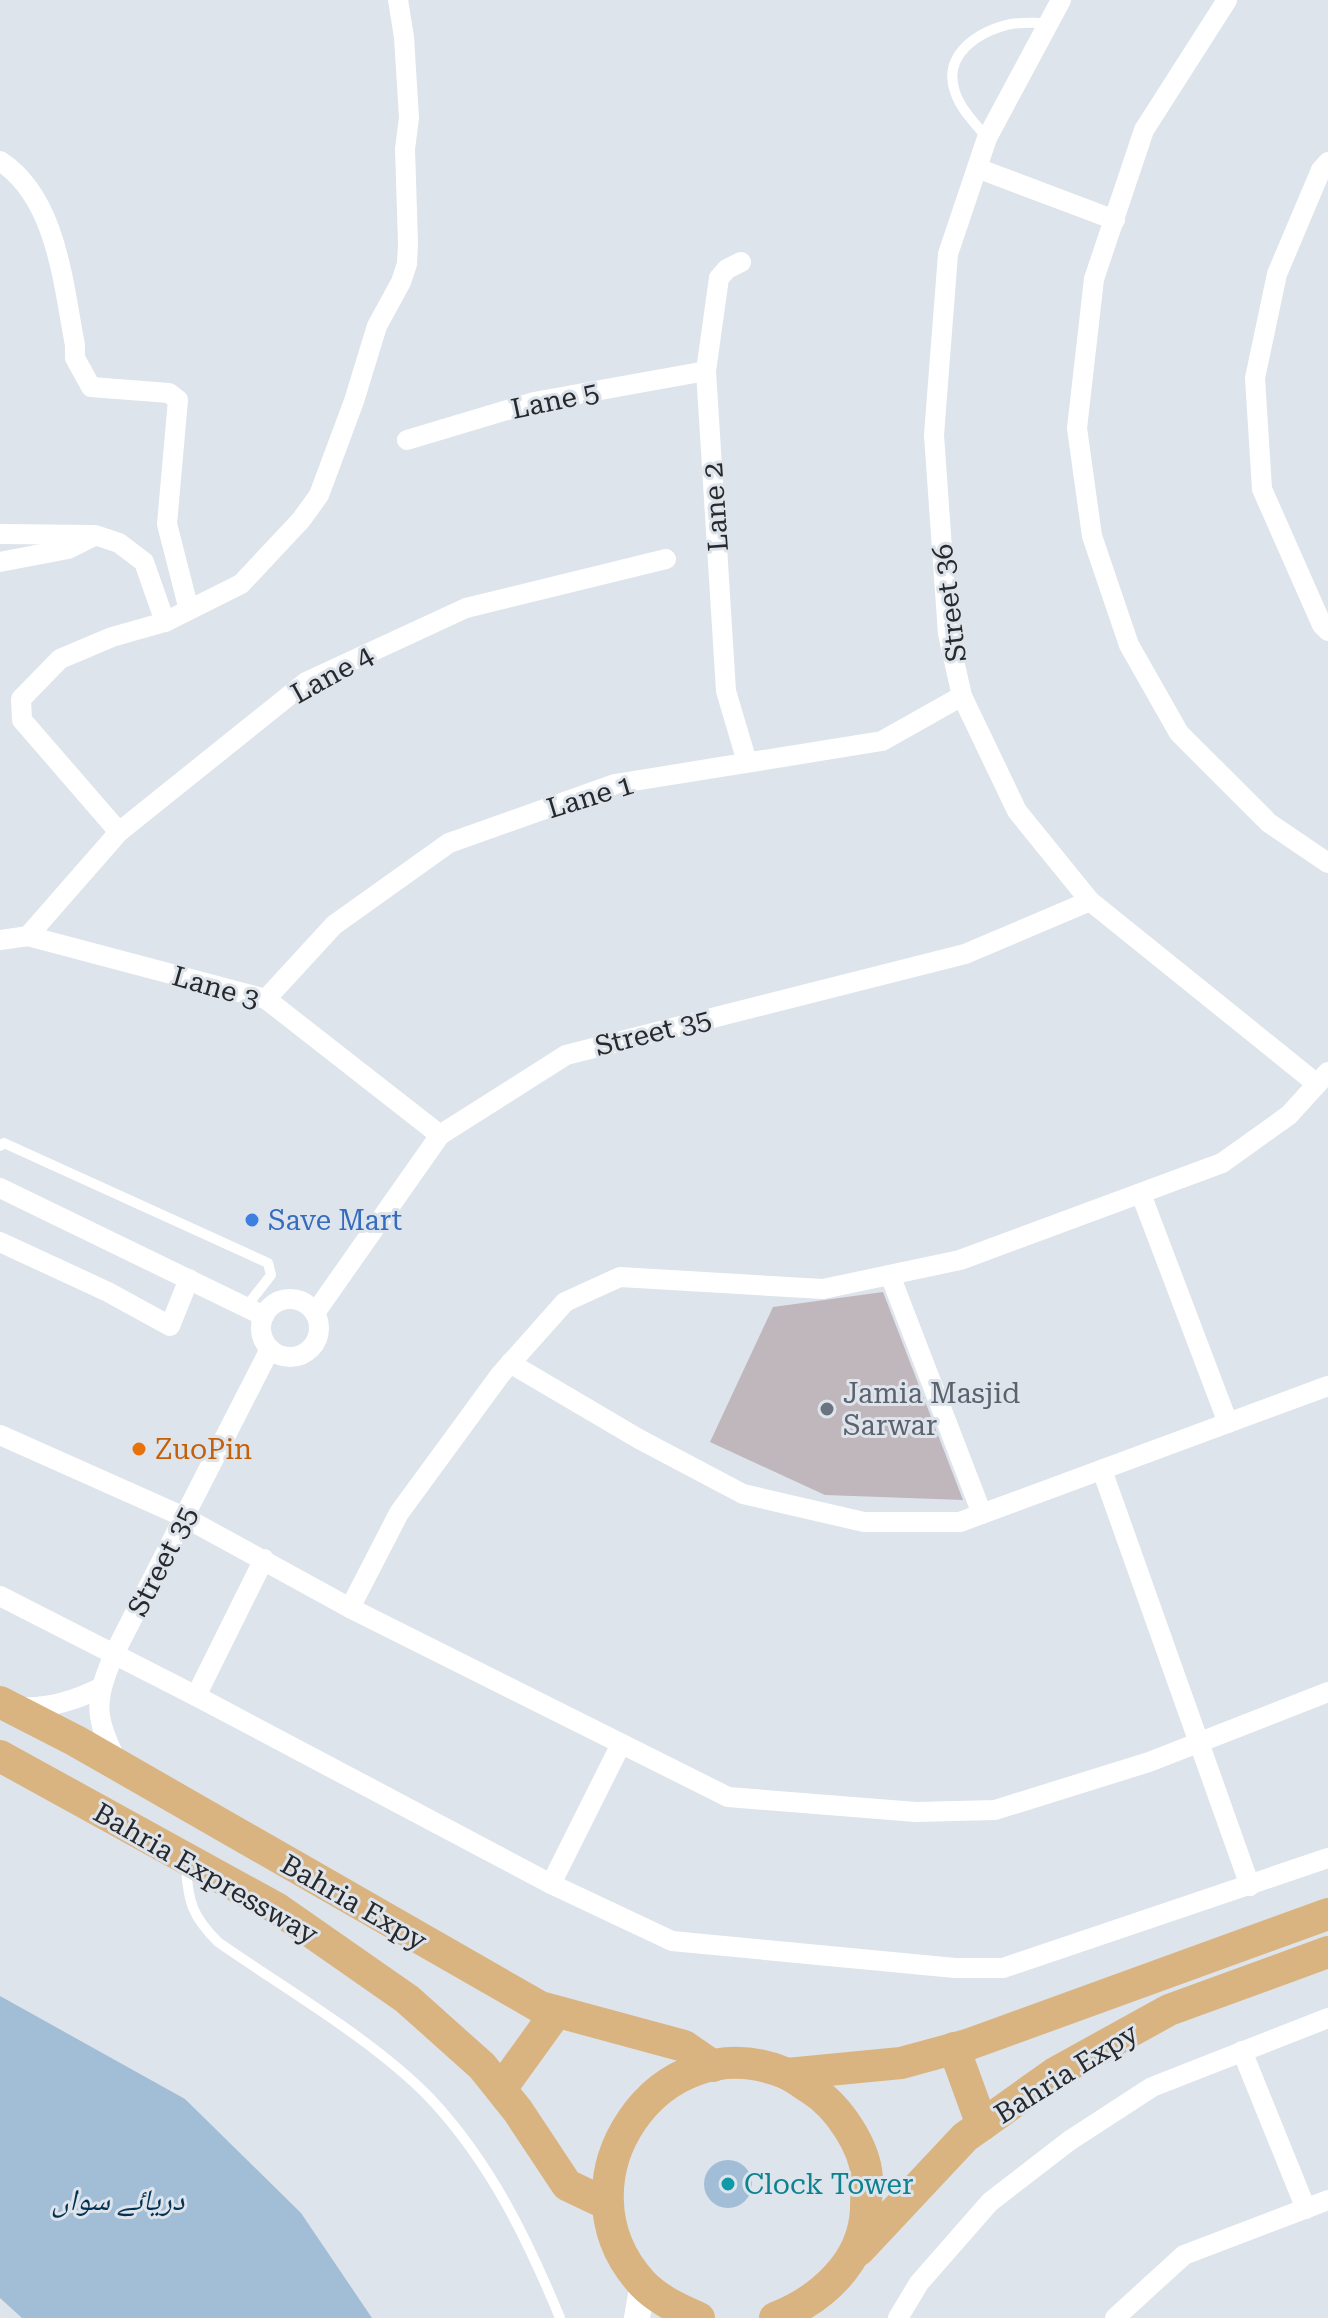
<svg xmlns="http://www.w3.org/2000/svg" width="1328" height="2318" viewBox="0 0 1328 2318" font-family="'Roboto Serif','Noto Naskh Arabic',serif">
<style>
.water{fill:#a2bdd6}
.building{fill:#c0b7bc}
.lines{fill:none;stroke-linecap:round;stroke-linejoin:round}
.service{stroke:#fff;stroke-width:10}
.minor{stroke:#fff;stroke-width:20}
.tertiary{stroke:#fff;stroke-width:26}
.primary{stroke:#dab480;stroke-width:32}
.shop-dot{fill:#3f7fe0;stroke:#dee4ec;stroke-width:3}
.worship-dot{fill:#6b7280;stroke:#dee4ec;stroke-width:3}
.food-dot{fill:#e8710a;stroke:#dee4ec;stroke-width:3}
.culture-dot{fill:#0f9aa8;stroke:#dee4ec;stroke-width:3}
.labels{text-anchor:middle;stroke-width:6;stroke-linejoin:round;paint-order:stroke}
.street-label{font-size:28px;fill:#27292c;stroke:#dee4ec}
.shop-label{font-size:28px;fill:#366cbe;stroke:#dee4ec;text-anchor:start}
.worship-label{font-size:28px;fill:#5b616d;stroke:#dee4ec;text-anchor:start}
.food-label{font-size:28px;fill:#c56008;stroke:#dee4ec;text-anchor:start}
.culture-label{font-size:28px;fill:#0d838f;stroke:#dee4ec;text-anchor:start}
.water-label{font-size:30px;font-style:italic;fill:#033152;stroke:#dee4ec}
</style>
<rect width="100%" height="100%" fill="#dee4ec"/>
<g class="water">
<path d="M0 1996 185 2099 301 2213 372 2318H22L0 2298Z"/>
<circle cx="728" cy="2184" r="24"/>
</g>
<path class="building" d="M883 1292 963 1500 825 1495 710 1442 773 1307Z"/>
<g class="lines">
<g class="service">
<path d="M987 138C975 123 961 110 955 92 942 54 979 31 1011 24 1023 22 1037 23 1049 23"/>
<path d="M0 1146 4 1143 268 1263 271 1275 246 1307"/>
<path d="M186 1867C188 1903 193 1917 218 1942 285 1989 374 2040 430 2098 490 2162 527 2238 560 2318"/>
</g>
<g class="minor">
<path d="M1061 0 987 138 948 254 934 435 948 634 962 696 1017 811 1090 901 1317 1084"/>
<path d="M1227 0 1144 130 1094 279 1077 428 1092 536 1129 645 1179 733 1269 823 1328 863"/>
<path d="M0 161C57 198 63 284 75 345V358L91 387 169 393 178 400 167 524 189 610"/>
<path d="M1328 162 1321 170 1277 274 1255 378 1262 489 1322 625 1328 631"/>
<path d="M977 168 1115 220"/>
<path d="M741 262 727 269 719 278 706 371 726 691 747 762"/>
<path d="M407 440 534 402 706 371"/>
<path d="M0 534 95 535 119 543 144 562 165 622 112 637 60 659 21 699 22 720 119 832"/>
<path d="M0 562 68 549 92 537"/>
<path d="M165 622 241 584 301 520 319 495 354 401 377 326 401 282 407 264 408 243 405 149 409 118 404 37 398 0"/>
<path d="M28 936 119 832 306 682 466 608 666 559"/>
<path d="M0 940 28 936 266 999 440 1135"/>
<path d="M266 999 334 925 449 843 615 784 882 741 962 696"/>
<path d="M0 1188 264 1316"/>
<path d="M1141 1194 1228 1423"/>
<path d="M0 1242 108 1292 170 1326 189 1279"/>
<path d="M890 1275 982 1514"/>
<circle cx="290" cy="1328" r="29"/>
<path d="M315 1313 440 1135 566 1055 965 954 1090 901"/>
<path d="M510 1363 639 1439 743 1494 864 1522H960L1328 1386"/>
<path d="M0 1435 184 1517 350 1608 728 1797 916 1812 995 1810 1149 1762 1328 1692"/>
<path d="M1102 1470 1250 1886"/>
<path d="M0 1596 196 1696 551 1884 672 1941 955 1968H1003L1328 1858"/>
<path d="M350 1608 399 1513 500 1375 565 1302 620 1277 823 1289 960 1260 1222 1163 1289 1115 1328 1072"/>
<path d="M196 1696 264 1559"/>
<path d="M19 1707C48 1709 74 1701 100 1688"/>
<path d="M117 1761C93 1716 95 1700 114 1654L270 1349"/>
<path d="M551 1884 621 1744"/>
<path d="M1242 2051 1306 2209"/>
<path d="M898 2318 919 2283 990 2202 1069 2141 1152 2087 1328 2018"/>
<path d="M1115 2318 1184 2255 1328 2200"/>
</g>
<path class="tertiary" d="M637 2318 643 2283"/>
<g class="primary">
<path d="M0 1702 76 1741 540 2007 684 2046 713 2066"/>
<path d="M0 1756 278 1909 407 1999 482 2066 518 2111 567 2185 607 2204"/>
<path d="M954 2048 982 2125"/>
<path d="M787 2074 901 2063 967 2045 1328 1914"/>
<path d="M501 2089 555 2014"/>
<path d="M859 2250 965 2137 1055 2073 1169 2010 1328 1952"/>
<path d="M699 2318C679 2309 658 2300 642 2283 550 2182 659 2021 785 2073 794 2077 803 2084 811 2089 838 2106 865 2146 867 2178 867 2188 866 2199 866 2209 864 2262 821 2300 775 2318"/>
</g>
</g>
<circle class="shop-dot" cx="252" cy="1220" r="8"/>
<circle class="worship-dot" cx="827" cy="1409" r="8"/>
<circle class="food-dot" cx="139" cy="1449" r="8"/>
<circle class="culture-dot" cx="728" cy="2184" r="8"/>
<g class="labels">
<g class="street-label">
<text transform="translate(555 400) rotate(-12)" y="10">Lane 5</text>
<text transform="translate(715 507) rotate(-94)" y="10">Lane 2</text>
<text transform="translate(949 603) rotate(-97)" y="10">Street 36</text>
<text transform="translate(332 674) rotate(-29)" y="10">Lane 4</text>
<text transform="translate(590 796) rotate(-17)" y="10">Lane 1</text>
<text transform="translate(216 987) rotate(16)" y="10">Lane 3</text>
<text transform="translate(653 1032) rotate(-14)" y="10">Street 35</text>
<text transform="translate(162 1561) rotate(-63)" y="10">Street 35</text>
<text transform="translate(206 1873) rotate(30)" y="10">Bahria Expressway</text>
<text transform="translate(354 1902) rotate(30)" y="10">Bahria Expy</text>
<text transform="translate(1066 2073) rotate(-32)" y="10">Bahria Expy</text>
</g>
<g class="shop-label">
<text x="268" y="1230">Save Mart</text>
</g>
<g class="worship-label">
<text x="843" y="1403">Jamia Masjid<tspan x="843" dy="32">Sarwar</tspan></text>
</g>
<g class="food-label">
<text x="155" y="1459">ZuoPin</text>
</g>
<g class="culture-label">
<text x="744" y="2194">Clock Tower</text>
</g>
<g class="water-label">
<text x="118" y="2210">دریائے سواں</text>
</g>
</g>
</svg>
